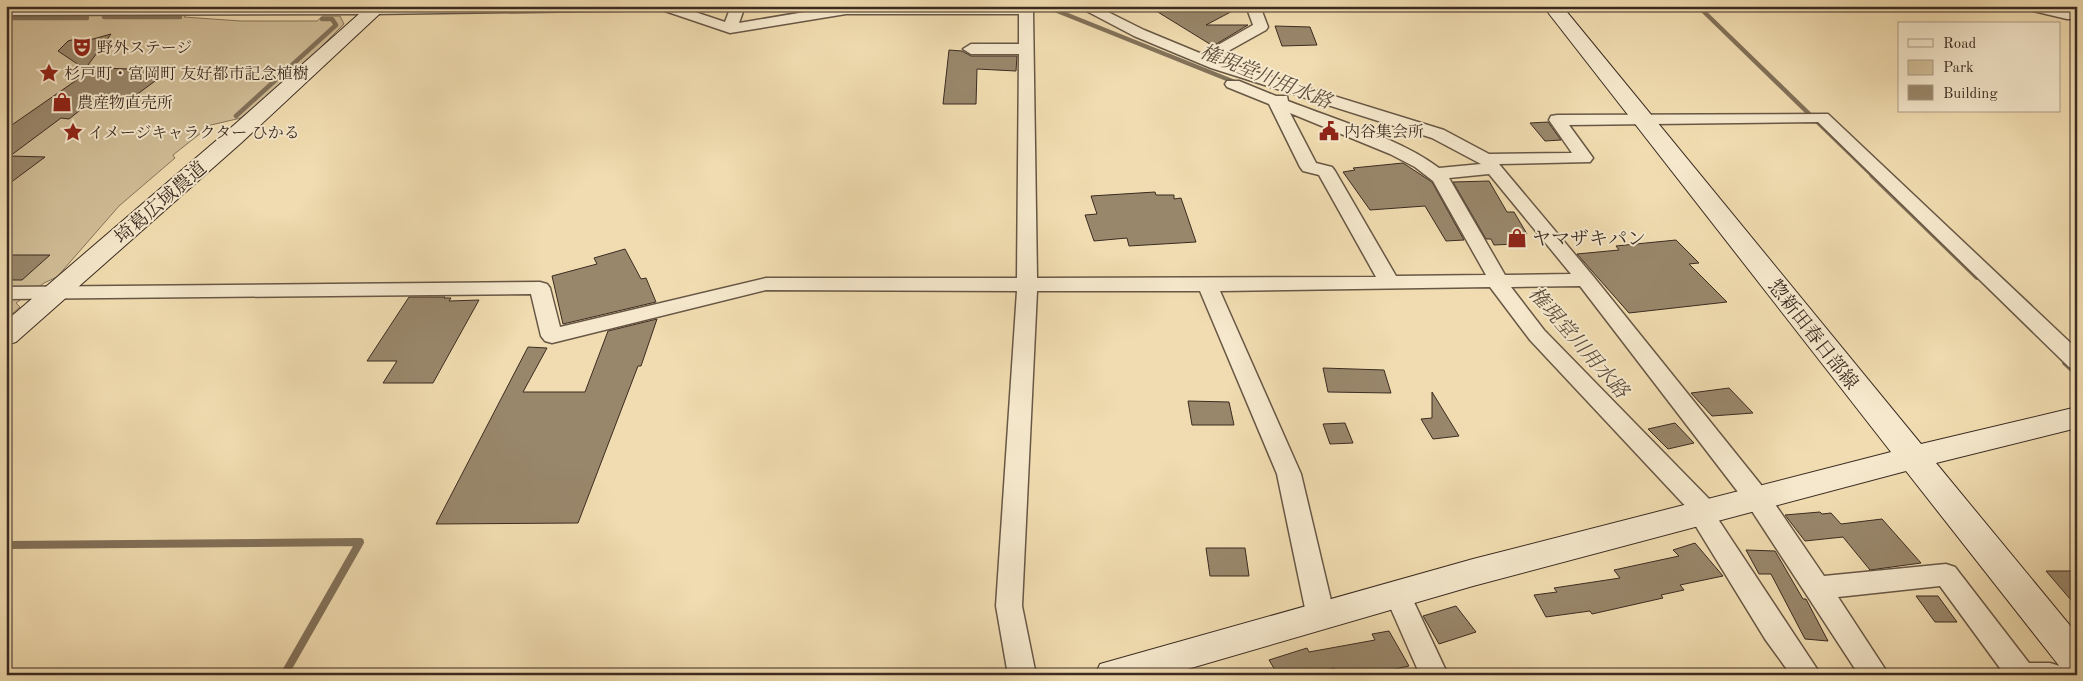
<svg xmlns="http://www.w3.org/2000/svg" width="2083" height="681" viewBox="0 0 2083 681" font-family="'Old Standard TT','Noto Serif JP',serif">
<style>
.green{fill:#d1be98;stroke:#86745c}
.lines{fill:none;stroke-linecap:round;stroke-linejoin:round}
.stream-far2{stroke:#827159;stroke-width:4.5}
.stream-far1{stroke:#827159;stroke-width:5.5}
.stream{stroke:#827159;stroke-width:8}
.building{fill:#99876b;stroke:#3b2b21}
.street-casing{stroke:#685745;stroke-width:3}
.secondary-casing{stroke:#3b2b21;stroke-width:2}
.street{fill:#f5e8cc;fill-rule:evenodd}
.secondary{fill:#f5e8cc;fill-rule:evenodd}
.labels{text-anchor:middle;stroke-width:4;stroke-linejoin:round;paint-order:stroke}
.far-poi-label{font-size:16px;fill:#3b2b21;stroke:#f5e8cc;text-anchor:start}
.street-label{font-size:19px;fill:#3b2b21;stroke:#f5e8cc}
.poi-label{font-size:19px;fill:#3b2b21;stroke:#f5e8cc;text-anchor:start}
.water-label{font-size:20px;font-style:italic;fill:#5f4e3d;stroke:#f5e8cc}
</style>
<rect width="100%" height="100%" fill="#f0dcb0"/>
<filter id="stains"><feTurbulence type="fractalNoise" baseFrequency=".004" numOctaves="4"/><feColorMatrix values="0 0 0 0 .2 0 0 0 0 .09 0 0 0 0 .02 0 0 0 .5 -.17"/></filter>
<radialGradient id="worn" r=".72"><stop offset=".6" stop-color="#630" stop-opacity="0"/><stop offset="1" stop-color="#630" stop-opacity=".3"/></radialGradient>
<path class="green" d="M187 15 184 17 241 21H317L323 16H340L344 24 292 76 241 118 211 125 173 155 175 158 119 206 57 277 44 283 16 303 20 307 6 319V16Z"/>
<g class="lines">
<g class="stream-far2">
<path d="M1045 6 1237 83"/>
<path d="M1698 6 1873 176"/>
<path d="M104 17H180"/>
<path d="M6 18H87"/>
<path d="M236 116 336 25 332 19H322"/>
</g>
<g class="stream-far1">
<path d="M1872 175 1977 277"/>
<path d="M2065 363 2077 374"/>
</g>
<path class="stream" d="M6 545 360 542 284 675"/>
</g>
<g class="building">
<path d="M1148 6H1242L1206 25H1248L1213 46Z"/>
<path d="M1275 26 1310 27 1317 45 1282 46Z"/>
<path d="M111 34 85 69 58 51 68 41 75 39 86 41Z"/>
<path d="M949 50 962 51 971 56H1017L1016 71 977 69 976 104H943Z"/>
<path d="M94 68 170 70 124 104 89 103 69 119 61 118 10 156 45 157 6 186V129Z"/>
<path d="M1548 122 1561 140 1545 141 1530 123Z"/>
<path d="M1403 163 1432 182 1464 240 1446 241 1425 206 1370 210 1343 172 1355 170 1353 168Z"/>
<path d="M1489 181 1507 212H1514L1527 234H1511L1516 244 1494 245 1491 239H1486L1453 182Z"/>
<path d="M1155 192 1156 195H1174V199L1181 198 1196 242 1129 246 1127 238 1094 241 1085 215 1097 214 1091 196Z"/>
<path d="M1676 240 1699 263 1689 264 1727 302 1629 313 1577 254 1619 250 1616 246Z"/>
<path d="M625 249 641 279 646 278 656 302 563 324 552 276 597 264 594 258Z"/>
<path d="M6 255H50L22 280H6Z"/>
<path d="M409 297H445L444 298H451L449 301 479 300 433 383H383L397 361H367Z"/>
<path d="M657 319 641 366H638L578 523 436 524 528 347 547 348 523 392H585L608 331Z"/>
<path d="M1323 368 1384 370 1391 393 1328 392Z"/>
<path d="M1729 388 1753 413 1712 416 1691 393Z"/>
<path d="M1432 392 1459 436 1433 439 1421 419 1432 418Z"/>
<path d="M1188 401 1229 402 1234 425H1192Z"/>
<path d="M1345 423 1353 443 1330 444 1323 424Z"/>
<path d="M1675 423 1694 443 1668 449 1648 429Z"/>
<path d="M1820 512 1822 514 1831 513 1841 524 1882 519 1921 563 1870 570 1843 537 1805 541 1785 515Z"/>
<path d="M1695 543 1723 576 1680 585 1684 590 1661 595 1663 598 1592 614 1590 611 1546 617 1534 595 1557 592 1554 588 1620 578 1614 570 1679 556 1673 550Z"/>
<path d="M1206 548H1245L1249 576H1210Z"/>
<path d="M1746 550 1775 551 1803 599H1806L1828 641 1805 639 1771 574H1759Z"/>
<path d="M2046 571H2077V607Z"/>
<path d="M1916 596H1938L1957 622H1935Z"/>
<path d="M1456 606 1476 632 1439 644 1423 616Z"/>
<path d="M1389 631 1409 666 1366 675H1337L1334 668 1314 675H1278L1269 660 1307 648 1309 652 1375 640 1372 634Z"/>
</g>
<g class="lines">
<defs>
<g id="street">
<path d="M677 6 725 22 731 6H745L739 23 840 6H1042L1033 12 1037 278 1376 277 1319 175 1303 171 1300 167 1269 104 1227 87 1225 84 1227 81H1239L1276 96H1287L1288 101C1334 119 1401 139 1439 168L1481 164 1432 138 1211 68 1134 36 1077 6H1096L1144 30 1202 54 1253 25 1246 6H1260L1268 27 1266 30 1214 59 1444 130 1489 154 1572 153 1549 120 1551 116 1557 115 1828 114 2077 349V369L2069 367 1818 122 1569 125 1593 158 1590 162 1499 164 1593 276 1766 491 1824 576 1946 564 1955 567 2029 663H2050L2060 666 2064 675H2005L1940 586 1838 597 1889 675H1859L1748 505 1580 286 1511 287 1544 330 1715 505 1718 512 1716 516 1821 675H1791L1765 639 1692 520 1690 511 1530 340 1490 287 1220 291 1301 474 1334 613 1330 621 1320 624 1310 621 1306 613 1277 474 1200 291H1037L1022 606 1036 675H1008L996 606 1017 291 766 290 552 343 545 341 541 336 531 294 6 299V287L540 282 547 284 550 288 560 327 766 278H1017L1019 54H971L963 49 971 44H1019V14H846L730 33 662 10 374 14 6 15V7ZM1290 113 1390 154 1415 167 1433 181 1486 275 1396 276 1335 171 1332 167 1316 163ZM1489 174 1571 274 1505 275 1449 178Z"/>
<path d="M2023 6H2049L2077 11V19H2067L2025 9Z"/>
<path d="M1397 582 1406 585 1448 675H1420L1384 593 1388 585Z"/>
</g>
<g id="secondary">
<path d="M368 6H388L241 143 16 342 6 345V321L225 133Z"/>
<path d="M1543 6H1562L1921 444 2077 407V428L1936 463 2077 634V675L2064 672 1906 471 1473 586 1167 675H1095L1100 664 1473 559 1891 452Z"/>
</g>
</defs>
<use href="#street" class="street-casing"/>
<use href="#secondary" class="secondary-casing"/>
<use href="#street" class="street"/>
<use href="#secondary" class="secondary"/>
</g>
<defs>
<symbol id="theatre-bare" viewBox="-9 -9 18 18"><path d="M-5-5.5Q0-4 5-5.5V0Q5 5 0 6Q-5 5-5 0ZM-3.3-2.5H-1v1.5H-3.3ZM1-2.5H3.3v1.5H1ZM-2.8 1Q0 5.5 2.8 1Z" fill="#8f2418" stroke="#f5e8cc" stroke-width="2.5" paint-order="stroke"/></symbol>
<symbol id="sight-bare" viewBox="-9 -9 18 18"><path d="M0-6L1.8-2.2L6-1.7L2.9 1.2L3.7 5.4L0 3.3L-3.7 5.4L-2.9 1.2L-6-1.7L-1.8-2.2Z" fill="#8f2418" stroke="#f5e8cc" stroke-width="2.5" paint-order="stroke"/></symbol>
<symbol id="shop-bare" viewBox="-9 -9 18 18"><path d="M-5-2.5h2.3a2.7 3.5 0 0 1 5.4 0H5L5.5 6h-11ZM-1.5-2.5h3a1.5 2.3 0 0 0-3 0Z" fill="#8f2418" stroke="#f5e8cc" stroke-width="2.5" paint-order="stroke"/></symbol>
<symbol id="civic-bare" viewBox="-9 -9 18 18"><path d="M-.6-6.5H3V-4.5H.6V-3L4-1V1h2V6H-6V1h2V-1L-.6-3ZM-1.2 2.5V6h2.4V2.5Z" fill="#8f2418" stroke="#f5e8cc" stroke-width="2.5" paint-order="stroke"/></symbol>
</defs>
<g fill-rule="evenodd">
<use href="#theatre-bare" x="68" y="33" width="28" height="28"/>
<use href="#sight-bare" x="35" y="59" width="28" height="28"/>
<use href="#shop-bare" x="48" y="88" width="28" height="28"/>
<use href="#civic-bare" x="1315" y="117" width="28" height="28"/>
<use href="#sight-bare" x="59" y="118" width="28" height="28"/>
<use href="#shop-bare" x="1503" y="224" width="28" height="28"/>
</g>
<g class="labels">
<g class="far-poi-label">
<text x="97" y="53">野外ステージ</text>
<text x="64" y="79">杉戸町・富岡町 友好都市記念植樹</text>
<text x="77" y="108">農産物直売所</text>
<text x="1344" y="137">内谷集会所</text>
<text x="88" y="138">イメージキャラクター ひかる</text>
</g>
<g class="street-label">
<text transform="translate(160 202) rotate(-41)" y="7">埼葛広域農道</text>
<text transform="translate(1814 334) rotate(52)" y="7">惣新田春日部線</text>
</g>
<g class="poi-label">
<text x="1532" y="245">ヤマザキパン</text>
</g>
<g class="water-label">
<text transform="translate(1266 76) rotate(22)" y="7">権現堂川用水路</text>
<text transform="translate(1579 342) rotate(49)" y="7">権現堂川用水路</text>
</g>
</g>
<rect width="2083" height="681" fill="none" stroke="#f0dcb0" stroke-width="25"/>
<rect x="8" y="8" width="2068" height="666" fill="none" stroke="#3b2b21" stroke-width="2.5"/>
<rect x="12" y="12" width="2058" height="656" fill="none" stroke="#3b2b21"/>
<rect x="1898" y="22" width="162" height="90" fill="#f5e8cc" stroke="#ab9c88"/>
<rect x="1908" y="39" width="25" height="8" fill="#f5e8cc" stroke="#ab9c88"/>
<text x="1943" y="48" font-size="15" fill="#3b2b21">Road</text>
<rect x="1908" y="60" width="25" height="15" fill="#d1be98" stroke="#ab9c88"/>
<text x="1943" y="72" font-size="15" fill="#3b2b21">Park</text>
<rect x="1908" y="85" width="25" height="15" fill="#99876b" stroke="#ab9c88"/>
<text x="1943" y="98" font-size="15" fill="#3b2b21">Building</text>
<rect width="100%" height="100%" filter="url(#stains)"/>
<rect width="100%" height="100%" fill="url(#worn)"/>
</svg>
